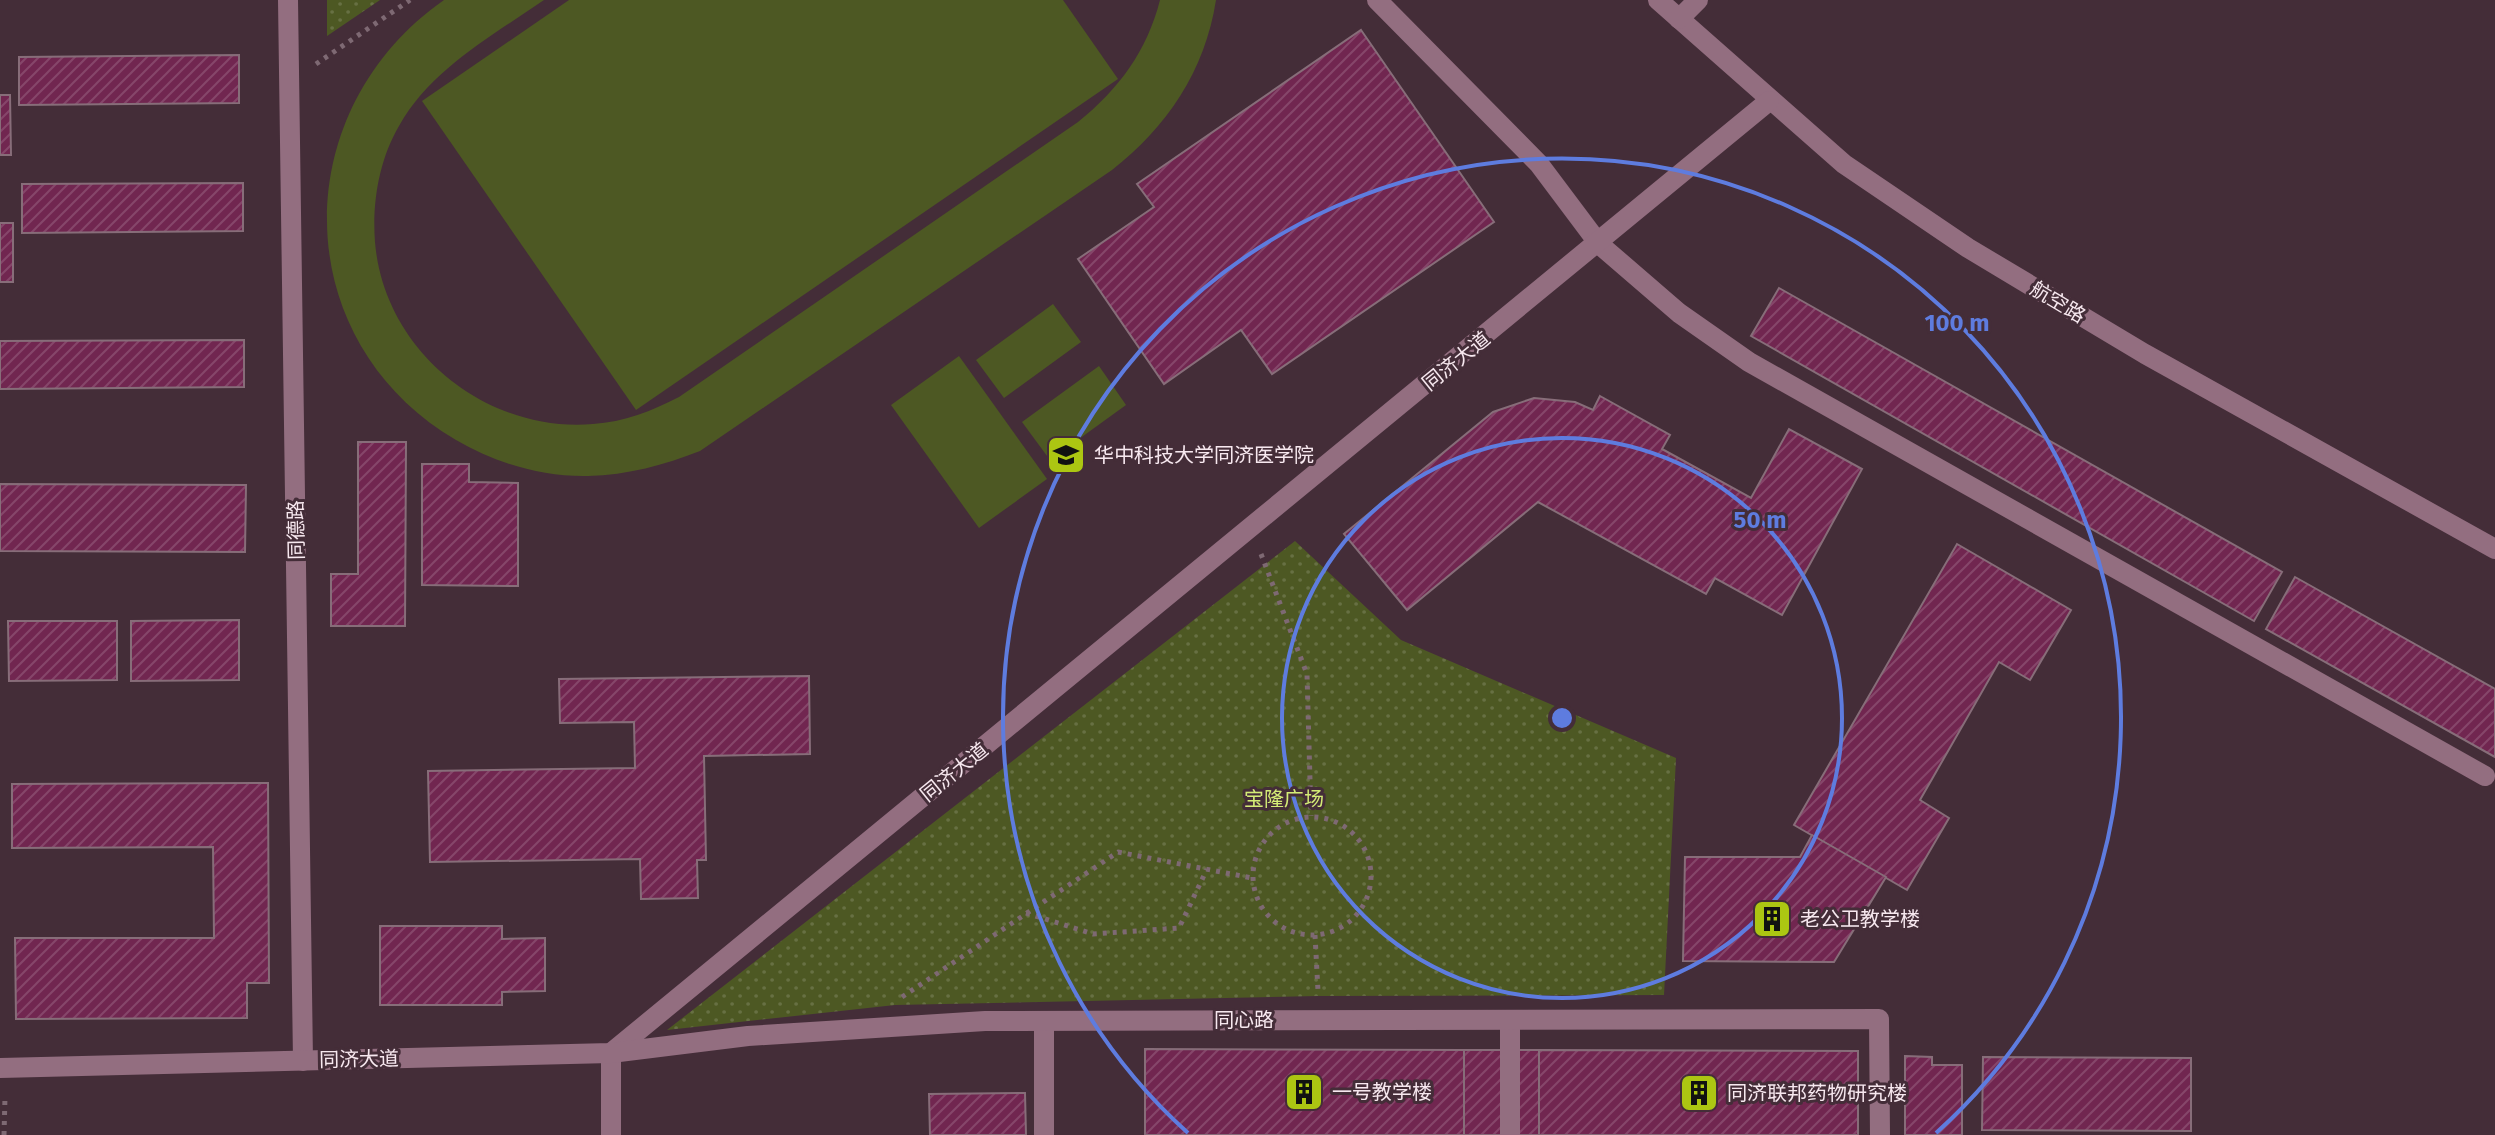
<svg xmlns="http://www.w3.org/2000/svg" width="2495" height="1135" viewBox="0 0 2495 1135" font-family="'Fira Sans','Noto Sans SC',sans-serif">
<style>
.grass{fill:url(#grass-dots)}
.garden{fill:#4d5823}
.building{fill:url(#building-hatch);stroke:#876d79;stroke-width:2}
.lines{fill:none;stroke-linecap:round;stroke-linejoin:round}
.path{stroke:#7e6973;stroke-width:5;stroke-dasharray:4 6;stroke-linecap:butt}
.minor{stroke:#936e80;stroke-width:20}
.ring{fill:none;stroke:#5e7cdf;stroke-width:4}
.labels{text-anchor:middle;stroke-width:6;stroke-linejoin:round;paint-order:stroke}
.street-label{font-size:20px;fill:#f7e8ef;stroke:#442d38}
.poi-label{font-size:20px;fill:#f7e8ef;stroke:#442d38;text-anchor:start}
.park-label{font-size:20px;fill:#d4ec76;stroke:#442d38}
.centre{fill:#5e7cdf;stroke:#442d38;stroke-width:4}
.ring-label{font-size:24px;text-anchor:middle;font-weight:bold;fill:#5e7cdf;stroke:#442d38;stroke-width:6;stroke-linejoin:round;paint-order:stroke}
</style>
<defs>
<pattern id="grass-dots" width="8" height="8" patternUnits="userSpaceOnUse" patternTransform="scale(2)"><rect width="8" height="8" fill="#4d5823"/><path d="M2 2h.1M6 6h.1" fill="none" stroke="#677043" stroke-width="1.8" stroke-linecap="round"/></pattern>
<pattern id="building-hatch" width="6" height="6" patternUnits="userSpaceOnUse" patternTransform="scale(2)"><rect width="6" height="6" fill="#712650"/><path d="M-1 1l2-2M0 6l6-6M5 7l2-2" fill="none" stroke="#86466a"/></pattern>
</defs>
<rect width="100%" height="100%" fill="#442d38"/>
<g class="grass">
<path d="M327 0H380L327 36Z"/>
<path d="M1295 541 1401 640 1676 758 1664 995 1318 996 895 1005 667 1030Z"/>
</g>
<g class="garden">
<path d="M444 0H544C492 36 431 69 399 126 379 160 372 203 375 242 384 351 486 433 593 424 624 422 652 411 679 397L1078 122C1119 89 1147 51 1160 0H1216C1205 71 1167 127 1112 170L700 451C664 465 628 475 588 476 542 477 495 463 456 440 286 340 286 110 444 0Z"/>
<path d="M569 0H1063L1118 79 636 410 422 101Z"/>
<path d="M1053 304 1081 342 1004 398 976 360Z"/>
<path d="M959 356 1047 479 979 528 891 405Z"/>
<path d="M1099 366 1126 405 1050 460 1022 422Z"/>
</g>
<g class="building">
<path d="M1361 30 1494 222 1272 374 1241 330 1164 384 1078 259 1154 207 1137 184Z"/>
<path d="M239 55V103L19 105V57Z"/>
<path d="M0 95H10L11 155H0Z"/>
<path d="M243 183V231L22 233V184Z"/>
<rect x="0" y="223" width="13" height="59"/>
<path d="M1779 288 2282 572 2254 621 1751 336Z"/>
<path d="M244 340V387L0 389V341Z"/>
<path d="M1600 396 1670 435 1662 449 1751 498 1789 429 1862 469 1782 615 1715 578 1706 594 1538 502 1407 610 1344 534 1493 412 1534 398 1575 402 1593 410Z"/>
<path d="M358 442H406L405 626H331V574H358Z"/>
<path d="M422 464H469V482L518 483V586L422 585Z"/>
<path d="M0 484 246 485 245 552 0 551Z"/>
<path d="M1957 544 2071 610 2030 680 1999 662 1920 800 1949 818 1907 890 1794 825Z"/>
<path d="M2295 577 2495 689V757L2266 629Z"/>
<path d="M239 620V680L131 681V621Z"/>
<path d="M8 621H117V680L9 681Z"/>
<path d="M809 676 810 754 704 756 706 860H697L698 898 641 899 640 859 430 862 428 771 635 768 634 722 560 723 559 679Z"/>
<path d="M268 783 269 983H247V1018L16 1019 15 938H214L213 847 12 848V784Z"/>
<path d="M1812 835 1886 877 1834 962 1683 961 1685 857H1800Z"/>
<path d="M380 926H502V939L545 938V991L502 992V1005H380Z"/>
<path d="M1145 1049 1464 1050V1135H1145Z"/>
<rect x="1464" y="1050" width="75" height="85"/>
<path d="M1539 1050 1858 1051V1135H1539Z"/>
<path d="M1905 1056 1932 1057V1065H1962V1135H1905Z"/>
<path d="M1983 1057 2191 1058V1131L1982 1130Z"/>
<path d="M1025 1093 1026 1135H930L929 1094Z"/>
</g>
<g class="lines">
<g class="path">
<path d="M316 64 410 0"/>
<path d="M1261 554 1307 674 1311 816"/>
<circle cx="1312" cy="876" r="59"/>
<path d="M1026 913 1093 934 1179 928 1207 869"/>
<path d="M1315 935 1318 991"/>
<path d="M902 997 1118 852 1252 878"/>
<path d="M4 1135 5 1097"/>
</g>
<g class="minor">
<path d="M288 0 303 1061"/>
<path d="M1377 0 1539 164 1599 244 1679 313 1749 362 2485 776"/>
<path d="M1658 0 1844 164 1968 248 2145 354 2495 549"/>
<path d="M1679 19 1698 0"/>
<path d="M1510 1020V1135"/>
<path d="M1044 1021V1135"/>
<path d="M611 1053 1769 101"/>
<path d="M611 1053V1135"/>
<path d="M0 1068 611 1053 748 1036 985 1021 1879 1019 1880 1135"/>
</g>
</g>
<g class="ring">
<circle cx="1562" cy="718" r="280"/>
<path d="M1188 1133A559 559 0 1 1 1936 1133"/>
</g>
<defs>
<symbol id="university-square" viewBox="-11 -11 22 22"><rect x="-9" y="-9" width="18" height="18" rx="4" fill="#acc612" stroke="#442d38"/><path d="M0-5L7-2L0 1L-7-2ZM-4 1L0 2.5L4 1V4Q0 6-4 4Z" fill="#111"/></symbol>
<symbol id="building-square" viewBox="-11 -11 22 22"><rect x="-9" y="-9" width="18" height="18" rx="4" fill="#acc612" stroke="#442d38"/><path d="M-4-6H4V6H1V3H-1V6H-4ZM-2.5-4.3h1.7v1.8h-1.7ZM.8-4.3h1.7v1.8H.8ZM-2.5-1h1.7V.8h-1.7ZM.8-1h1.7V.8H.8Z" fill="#111"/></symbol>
</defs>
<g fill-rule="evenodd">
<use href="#university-square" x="1044" y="433" width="44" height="44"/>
<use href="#building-square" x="1750" y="897" width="44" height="44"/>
<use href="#building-square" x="1282" y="1070" width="44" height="44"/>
<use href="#building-square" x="1677" y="1071" width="44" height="44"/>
</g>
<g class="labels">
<g class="street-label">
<text transform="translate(2058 302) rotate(31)" y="7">航空路</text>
<text transform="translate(1456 361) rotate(-39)" y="7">同济大道</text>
<text transform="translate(296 530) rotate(-91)" y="7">同德路</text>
<text transform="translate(954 772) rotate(-39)" y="7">同济大道</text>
<text x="1244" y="1027">同心路</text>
<text transform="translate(359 1059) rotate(-1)" y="7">同济大道</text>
</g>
<g class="poi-label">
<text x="1094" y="462">华中科技大学同济医学院</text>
<text x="1800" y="926">老公卫教学楼</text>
<text x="1332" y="1099">一号教学楼</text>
<text x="1727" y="1100">同济联邦药物研究楼</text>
</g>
<g class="park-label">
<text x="1284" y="806">宝隆广场</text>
</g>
</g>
<circle cx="1562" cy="718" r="12" class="centre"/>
<g class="ring-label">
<text x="1957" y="331">100 m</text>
<text x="1760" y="528">50 m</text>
</g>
</svg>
